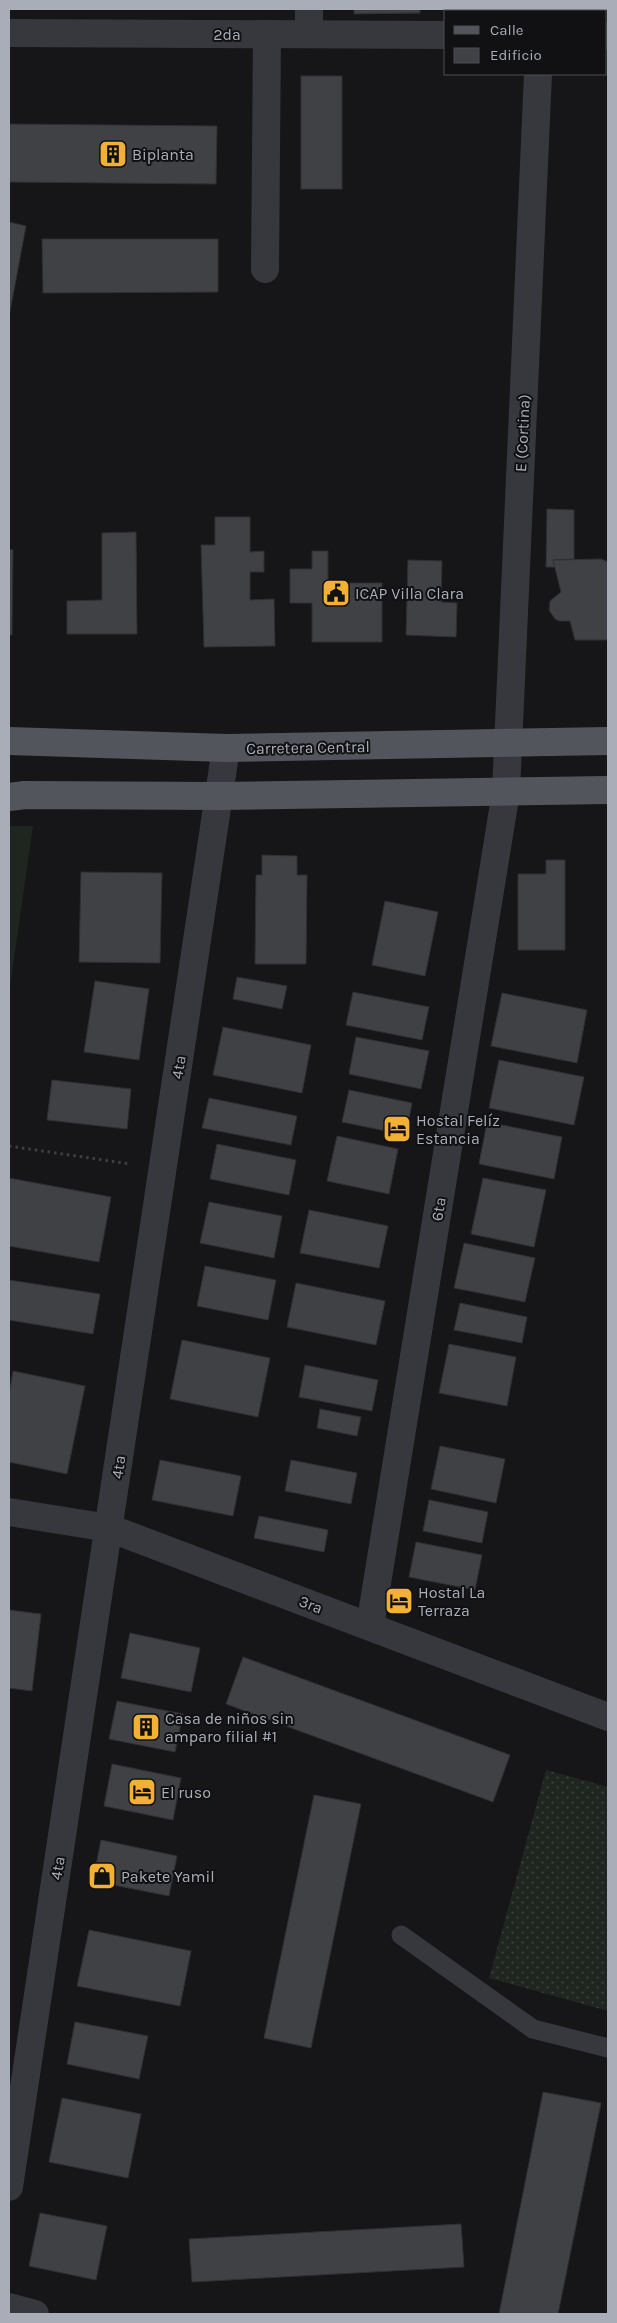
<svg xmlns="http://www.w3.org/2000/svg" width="617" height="2323" viewBox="0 0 617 2323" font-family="Karla,sans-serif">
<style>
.park{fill:#1e261f}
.garden{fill:url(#garden-dots)}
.building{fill:#404145;stroke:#303034}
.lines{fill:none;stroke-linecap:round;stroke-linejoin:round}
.path{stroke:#3d3f44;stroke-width:3;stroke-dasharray:2.5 4;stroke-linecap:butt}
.lane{stroke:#37383d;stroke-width:19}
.street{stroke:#37383d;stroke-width:28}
.primary{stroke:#53555c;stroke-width:28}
.labels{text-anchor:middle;stroke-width:4;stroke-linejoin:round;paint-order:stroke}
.street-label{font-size:16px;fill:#a8adb8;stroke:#111113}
.poi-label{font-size:16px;fill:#a8adb8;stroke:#111113;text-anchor:start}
</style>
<defs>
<pattern id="garden-dots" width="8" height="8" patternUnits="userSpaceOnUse" patternTransform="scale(1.25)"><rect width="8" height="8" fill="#1e261f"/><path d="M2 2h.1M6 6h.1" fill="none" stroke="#3c433d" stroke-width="1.8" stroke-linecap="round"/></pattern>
</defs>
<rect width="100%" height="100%" fill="#161618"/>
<path class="park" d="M9 826H33L9 994Z"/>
<path class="garden" d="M546 1770 608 1787V2011L489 1978Z"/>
<g class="building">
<path d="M354 9H420V13L354 14Z"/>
<rect x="301" y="76" width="41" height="113"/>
<path d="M9 124 217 126 216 184 9 182Z"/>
<path d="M9 222 26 226 9 317Z"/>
<path d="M42 239H218V292L43 293Z"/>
<path d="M547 509 574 510V559L553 560 555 567H546Z"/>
<path d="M215 517H250V552L264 551V572H250V600L274 599 275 646 204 647 201 545H215Z"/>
<path d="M136 532 137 634H67V601L102 600V533Z"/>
<path d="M9 549 13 550 12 635H9Z"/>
<path d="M312 551H328V583H382V642H312V603H290V569H312Z"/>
<path d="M601 559 608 562V640H575L570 621H559L555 619 549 610 550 601 561 592 553 560Z"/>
<path d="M408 560 442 561 441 602 457 603 456 637 406 635Z"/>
<path d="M262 855 297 856V875H307L306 964H255L256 875H262Z"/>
<path d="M546 860H565V950H518V874H546Z"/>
<path d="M81 872 162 873 160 963 79 962Z"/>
<path d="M385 901 438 912 425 976 372 965Z"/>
<path d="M237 977 287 986 282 1009 233 999Z"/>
<path d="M95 981 149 989 139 1060 84 1052Z"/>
<path d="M353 992 429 1007 422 1040 346 1025Z"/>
<path d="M502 993 587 1010 577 1063 491 1046Z"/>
<path d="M223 1027 311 1045 302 1093 213 1075Z"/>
<path d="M356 1037 429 1051 421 1089 349 1074Z"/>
<path d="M499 1060 584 1077 574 1125 489 1108Z"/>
<path d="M52 1080 131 1089 127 1129 47 1120Z"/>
<path d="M349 1090 412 1103 406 1135 342 1122Z"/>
<path d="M209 1098 297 1116 291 1145 202 1128Z"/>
<path d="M487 1122 562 1137 554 1179 479 1164Z"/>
<path d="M337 1136 398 1149 389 1194 327 1181Z"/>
<path d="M217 1144 296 1160 289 1195 210 1179Z"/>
<path d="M9 1178 111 1197 99 1262 9 1246Z"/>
<path d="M483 1178 546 1190 534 1247 471 1234Z"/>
<path d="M209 1202 282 1216 274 1258 200 1243Z"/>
<path d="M309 1210 388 1226 379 1268 300 1253Z"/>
<path d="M464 1243 535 1258 525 1302 454 1288Z"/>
<path d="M205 1266 276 1280 268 1320 197 1306Z"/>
<path d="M9 1280 100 1294 93 1334 9 1320Z"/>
<path d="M296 1283 385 1301 376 1345 287 1327Z"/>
<path d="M460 1303 527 1317 522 1343 454 1330Z"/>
<path d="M182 1340 270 1358 258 1417 170 1399Z"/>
<path d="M449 1344 516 1357 507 1406 439 1393Z"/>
<path d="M305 1365 378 1380 372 1411 299 1397Z"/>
<path d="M13 1371 85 1386 67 1474 9 1462V1395Z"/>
<path d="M320 1409 361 1417 357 1436 317 1428Z"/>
<path d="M440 1446 505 1459 496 1503 431 1489Z"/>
<path d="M160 1460 241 1476 233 1516 152 1500Z"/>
<path d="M291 1460 357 1473 351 1504 285 1491Z"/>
<path d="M429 1500 488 1512 482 1543 423 1531Z"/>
<path d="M259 1516 328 1530 324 1552 254 1538Z"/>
<path d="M416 1542 482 1555 475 1590 409 1577Z"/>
<path d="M9 1610 41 1614 32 1691 9 1688Z"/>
<path d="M130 1633 200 1648 191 1692 121 1678Z"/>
<path d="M243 1657 510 1755 493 1802 226 1704Z"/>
<path d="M117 1701 183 1714 175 1752 109 1739Z"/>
<path d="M112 1764 181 1778 173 1820 104 1806Z"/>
<path d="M314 1795 361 1804 311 2048 264 2038Z"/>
<path d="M101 1840 177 1856 169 1896 93 1881Z"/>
<path d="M89 1930 191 1951 180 2006 77 1986Z"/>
<path d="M75 2022 148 2036 139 2079 67 2064Z"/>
<path d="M543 2092 601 2103 558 2314H499Z"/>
<path d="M62 2098 141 2114 128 2178 49 2162Z"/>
<path d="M40 2213 107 2226 96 2280 29 2266Z"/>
<path d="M461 2224 464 2267 192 2282 189 2239Z"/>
</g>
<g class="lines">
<path class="path" d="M9 1146 130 1164"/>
<path class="lane" d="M401 1935 533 2029 608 2048"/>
<g class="street">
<path d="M309 9V34"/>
<path d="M541 11V9"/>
<path d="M9 33 446 35"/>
<path d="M606 36H608"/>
<path d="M265 269 267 34"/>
<path d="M9 1512 109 1528 608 1717"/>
<path d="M370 1626 506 792 538 74"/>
<path d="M9 2187 226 748"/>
<path d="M9 2307 35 2314"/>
</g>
<g class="primary">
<path d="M9 741 226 748 608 741"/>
<path d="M9 797 25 795 219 796 608 790"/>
</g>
</g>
<defs>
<symbol id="building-square" viewBox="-11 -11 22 22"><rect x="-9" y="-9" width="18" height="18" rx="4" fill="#f2b134" stroke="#111113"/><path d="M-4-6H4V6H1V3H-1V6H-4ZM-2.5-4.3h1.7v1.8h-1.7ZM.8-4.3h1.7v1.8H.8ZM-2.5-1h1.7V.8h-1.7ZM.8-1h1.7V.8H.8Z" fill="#111"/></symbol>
<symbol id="civic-square" viewBox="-11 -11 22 22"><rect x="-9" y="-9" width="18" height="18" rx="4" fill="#f2b134" stroke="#111113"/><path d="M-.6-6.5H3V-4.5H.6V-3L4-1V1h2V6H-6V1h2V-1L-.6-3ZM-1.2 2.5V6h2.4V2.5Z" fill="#111"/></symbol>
<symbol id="hotel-square" viewBox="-11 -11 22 22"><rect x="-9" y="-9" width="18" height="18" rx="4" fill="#f2b134" stroke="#111113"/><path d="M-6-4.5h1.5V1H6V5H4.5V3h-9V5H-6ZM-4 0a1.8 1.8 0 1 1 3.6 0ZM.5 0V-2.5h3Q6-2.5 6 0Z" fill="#111"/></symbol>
<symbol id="shop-square" viewBox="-11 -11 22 22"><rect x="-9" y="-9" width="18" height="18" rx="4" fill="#f2b134" stroke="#111113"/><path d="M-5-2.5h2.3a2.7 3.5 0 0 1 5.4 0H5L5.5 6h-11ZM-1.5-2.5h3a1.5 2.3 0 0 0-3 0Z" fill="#111"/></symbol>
</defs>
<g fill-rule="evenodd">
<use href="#building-square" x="97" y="138" width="32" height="32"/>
<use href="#civic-square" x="320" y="577" width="32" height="32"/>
<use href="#hotel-square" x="381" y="1113" width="32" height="32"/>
<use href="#hotel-square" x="383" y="1585" width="32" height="32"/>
<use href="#building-square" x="130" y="1711" width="32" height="32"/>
<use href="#hotel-square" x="126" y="1776" width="32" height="32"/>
<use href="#shop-square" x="86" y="1860" width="32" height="32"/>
</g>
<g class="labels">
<g class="street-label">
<text x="227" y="40">2da</text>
<text transform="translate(522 433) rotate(-87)" y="6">E (Cortina)</text>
<text transform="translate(308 747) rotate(-1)" y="6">Carretera Central</text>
<text transform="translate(178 1067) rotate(-81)" y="6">4ta</text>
<text transform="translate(438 1209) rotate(-81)" y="6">6ta</text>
<text transform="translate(118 1467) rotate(-82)" y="6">4ta</text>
<text transform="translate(311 1604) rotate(21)" y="6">3ra</text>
<text transform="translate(57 1868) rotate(-81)" y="6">4ta</text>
</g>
<g class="poi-label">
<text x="132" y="160">Biplanta</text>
<text x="355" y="599">ICAP Villa Clara</text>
<text x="416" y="1126">Hostal Felíz<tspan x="416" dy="18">Estancia</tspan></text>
<text x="418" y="1598">Hostal La<tspan x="418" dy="18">Terraza</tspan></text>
<text x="165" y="1724">Casa de niños sin<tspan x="165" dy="18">amparo filial #1</tspan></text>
<text x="161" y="1798">El ruso</text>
<text x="121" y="1882">Pakete Yamil</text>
</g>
</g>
<rect width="617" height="2323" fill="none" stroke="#a8adb8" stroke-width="20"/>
<rect x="444" y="10" width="162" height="65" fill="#111113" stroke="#4d4f55"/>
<rect x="454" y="26" width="25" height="8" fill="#53555c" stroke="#4d4f55"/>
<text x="490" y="35" font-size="15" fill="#a8adb8">Calle</text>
<rect x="454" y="48" width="25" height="15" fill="#404145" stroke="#4d4f55"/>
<text x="490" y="60" font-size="15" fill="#a8adb8">Edificio</text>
</svg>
